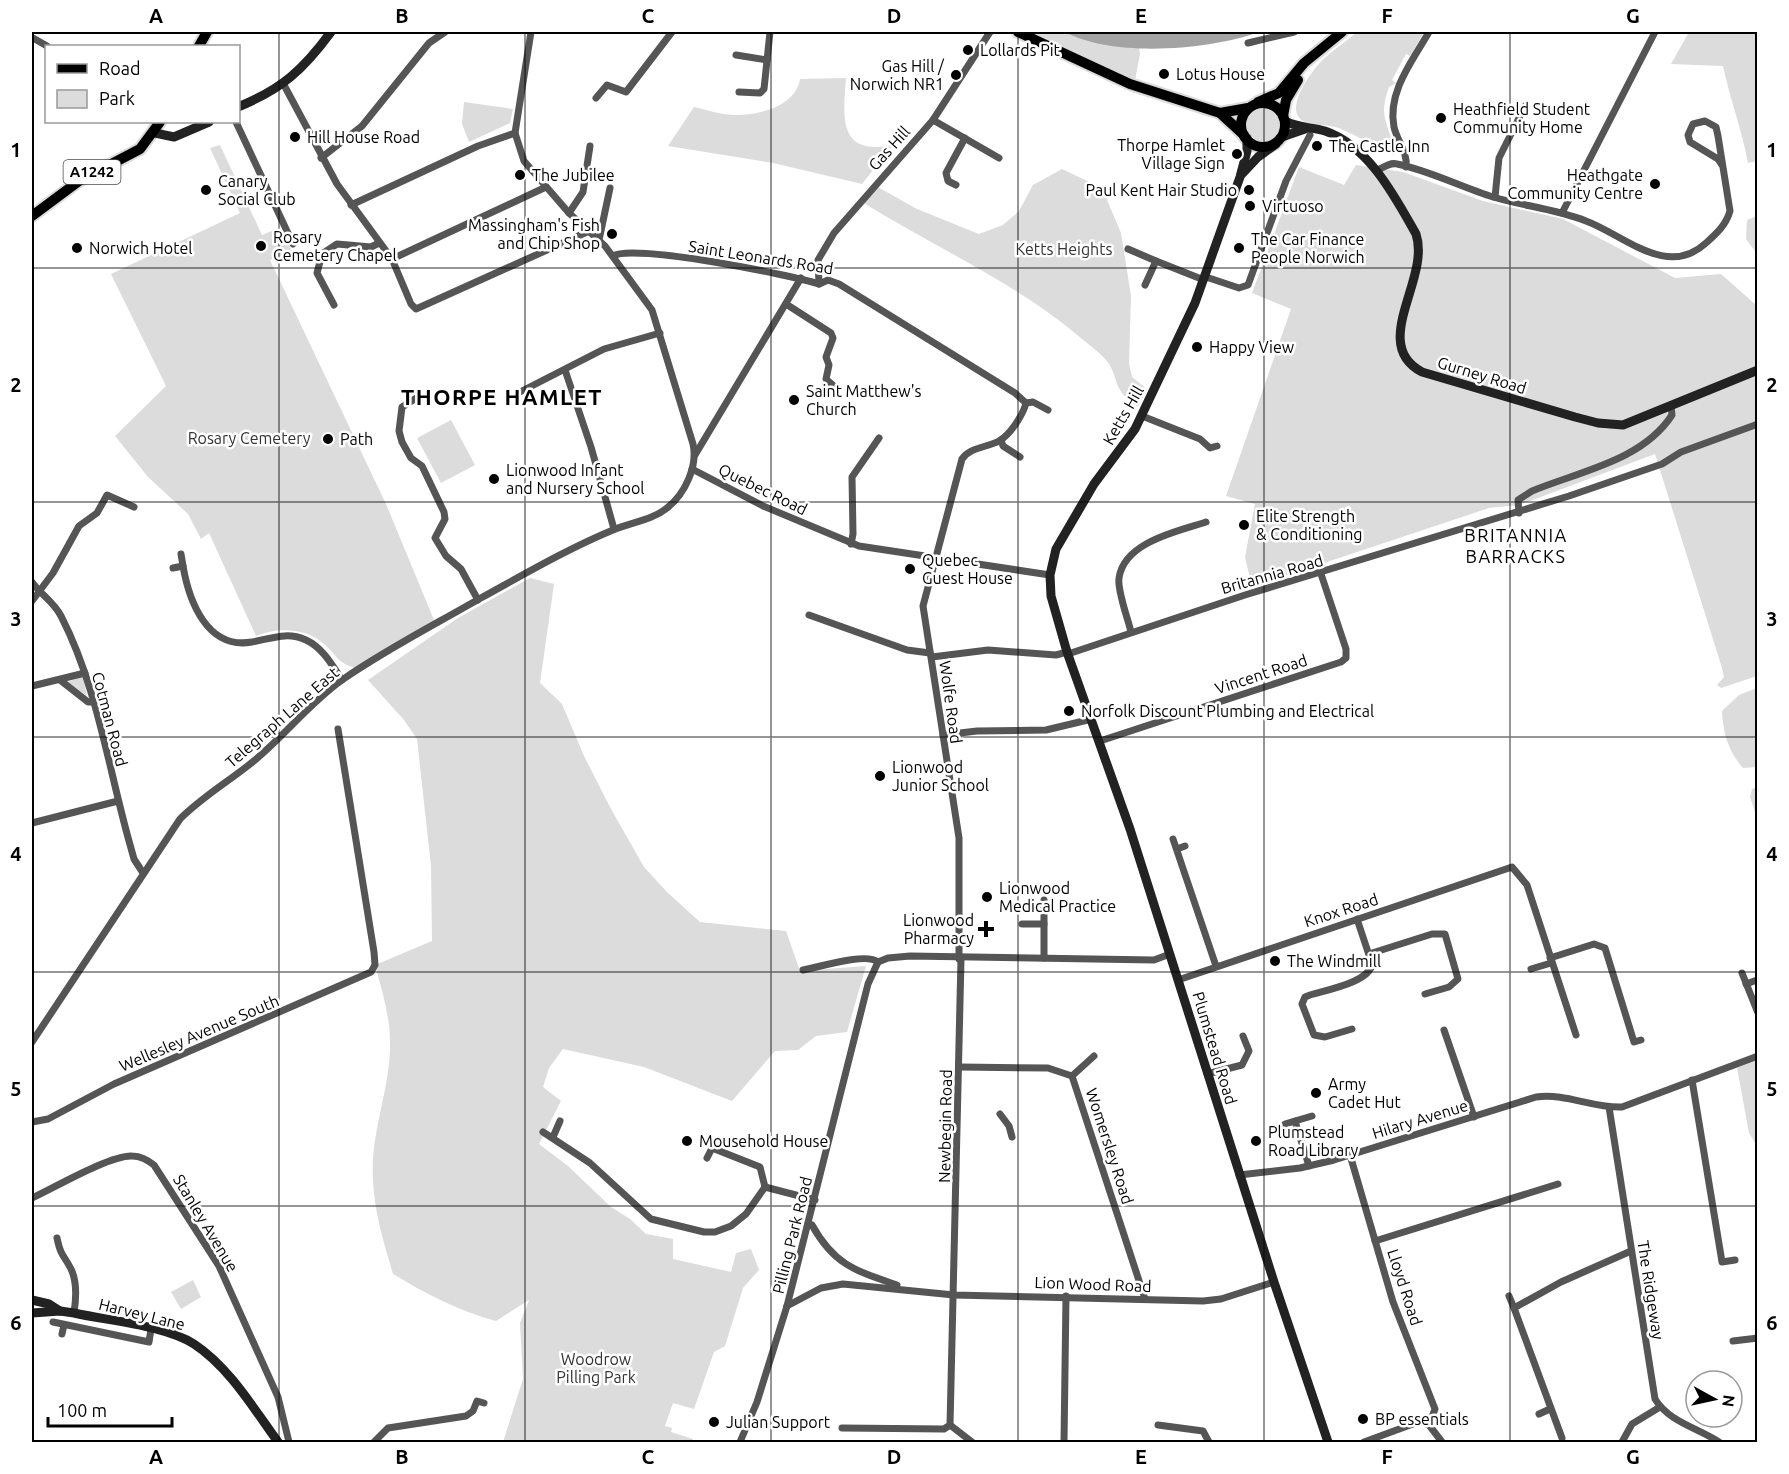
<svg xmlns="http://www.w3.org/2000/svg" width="1789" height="1474" viewBox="0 0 1789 1474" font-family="Ubuntu,sans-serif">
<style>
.green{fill:#dcdcdc}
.water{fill:#a3a3a3}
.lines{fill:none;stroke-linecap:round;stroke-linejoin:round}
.primary-casing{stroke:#dbdbdb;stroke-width:14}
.street{stroke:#555;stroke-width:7}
.secondary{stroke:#222;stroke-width:9}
.primary{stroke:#000;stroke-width:10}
.grid{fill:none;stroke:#000;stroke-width:1.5;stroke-opacity:0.55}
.poi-dot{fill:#000;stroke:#fff;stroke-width:2}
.labels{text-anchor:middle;stroke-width:5;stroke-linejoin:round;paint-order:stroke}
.shield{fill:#fff;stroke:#4c4c4c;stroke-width:1.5}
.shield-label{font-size:15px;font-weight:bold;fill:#000}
.poi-label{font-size:16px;fill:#000;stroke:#fff;text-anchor:start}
.street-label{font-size:16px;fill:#000;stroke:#fff}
.park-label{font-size:16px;fill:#333;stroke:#fff}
.neighbourhood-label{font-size:18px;letter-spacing:1.5px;fill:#000;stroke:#fff}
.district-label{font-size:22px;font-weight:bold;letter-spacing:1.5px;fill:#000;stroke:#fff}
.neatline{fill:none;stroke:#000;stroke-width:2}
.grid-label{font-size:20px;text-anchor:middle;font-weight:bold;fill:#000}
</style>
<rect width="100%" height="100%" fill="#fff"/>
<g class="green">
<path d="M1033 32H1065L1098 43 1139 47 1140 54 1135 80Z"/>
<path d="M1357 32H1424L1410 56 1406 54 1392 80 1396 83 1389 87C1378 117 1388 123 1395 150L1393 155C1375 146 1357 136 1339 128 1327 124 1313 126 1303 121 1284 110 1309 75 1318 65 1329 52 1345 43 1357 32Z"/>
<path d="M1689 32H1757V161L1748 163C1742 130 1730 99 1723 66L1671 64Z"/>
<path d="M846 78C843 118 838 156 893 145L862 184 773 163 668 146 694 107C707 110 722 115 736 115 760 115 796 106 800 79Z"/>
<path d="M464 102 513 109 510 123 469 142 462 124Z"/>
<circle cx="1263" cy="125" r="16"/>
<path d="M220 145 262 235 279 228 292 251 270 260 386 504 434 620 355 668C335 662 337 654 323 643 305 628 277 627 256 636L209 533 201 539 188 514 148 477 115 436 166 386 111 274 240 213 210 148Z"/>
<path d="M1356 165 1403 172 1483 201 1563 219 1675 278 1721 274 1755 304 1757 302V676L1721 688 1717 685 1724 677 1722 668 1655 454 1519 505 1489 508 1252 587 1245 557 1255 504 1226 496 1291 309 1252 293 1299 167 1344 185Z"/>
<path d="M1062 169 1102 188 1121 233 1131 296 1129 364 1132 377 1147 389 1138 407C1109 388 1121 377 1105 359 1095 348 1081 339 1070 329 1004 277 933 246 862 202L876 186 917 209 979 234 1003 225 1019 211 1033 185Z"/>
<path d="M1757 216H1758L1757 254 1746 239 1747 220Z"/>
<path d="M451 420 475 465 441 483 417 438Z"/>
<path d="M530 578 554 584 540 683 562 704 584 756 611 809 644 867 667 892 700 922 786 931 800 971 866 966 847 1032 816 1036 798 1050 775 1051 732 1101 644 1067 563 1049 549 1068 543 1087 561 1101 539 1144 568 1166 611 1207 630 1219 646 1234 673 1239V1259L731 1272 736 1253 751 1249 759 1270 743 1288 725 1346 714 1352 694 1409 673 1403 665 1426 672 1428 671 1432 693 1439 692 1442H503L523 1379 520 1323 529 1300 496 1321C459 1311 426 1294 393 1274 384 1243 374 1212 373 1179 370 1132 391 1088 390 1042 390 1016 382 991 375 965L432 941 431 866 417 739 404 720 368 680 458 618Z"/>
<path d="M80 677 83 678 87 696 68 682Z"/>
<path d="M1757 688V767L1743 768C1728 751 1723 733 1722 711L1739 695Z"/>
<path d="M1757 787H1758L1757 818 1750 797 1752 789Z"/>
<path d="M1757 1060V1146L1749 1133 1737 1068Z"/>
<path d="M193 1280 201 1297 181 1309 171 1292Z"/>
</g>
<path class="water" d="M1065 32H1259C1210 50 1113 58 1065 32Z"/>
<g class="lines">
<defs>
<g id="primary">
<path d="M1018 32 1130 84 1220 113 1244 135"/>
<path d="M199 46 207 32"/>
<path d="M1258 102 1279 93 1304 63 1342 32"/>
<circle cx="1263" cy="125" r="22"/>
<path d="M1220 113 1248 108"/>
<path d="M1283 116 1286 100 1298 80"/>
<path d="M32 216 79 181 140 149 160 122"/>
</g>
</defs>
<use href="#primary" class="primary-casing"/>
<g class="street">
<path d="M33 38 47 46"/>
<path d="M1248 43 1294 32"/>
<path d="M736 55 767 60"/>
<path d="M284 85 337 184 392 259 411 304 416 309 587 232"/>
<path d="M739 92 760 93 764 89 770 32"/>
<path d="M596 98 607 85 626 92 672 32"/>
<path d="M933 120 999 158"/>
<path d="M236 122 293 244"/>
<path d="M321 158 362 126 429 43 445 32"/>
<path d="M1406 167C1408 152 1397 141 1394 127 1387 92 1413 60 1429 32"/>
<path d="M1376 171C1382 168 1390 162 1397 164 1425 169 1464 188 1493 197 1523 206 1556 209 1586 221 1624 235 1667 279 1706 243 1717 233 1726 225 1730 211L1718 136 1716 127 1705 121 1693 124 1688 135 1690 142 1718 159 1722 165"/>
<path d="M956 185 948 181 946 173 965 138"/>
<path d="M1495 197 1499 158 1525 106"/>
<path d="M351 205 478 146 515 133"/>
<path d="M569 213 583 192 590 146"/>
<path d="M1562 213 1655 32"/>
<path d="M599 240 610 188"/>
<path d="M1128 249 1156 261"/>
<path d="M613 256C632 243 791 275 819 284L828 280 839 284 1015 393 1026 403C1023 415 1010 435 999 441 986 448 970 447 962 459L923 606 959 838V959"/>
<path d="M392 259 546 187"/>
<path d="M1206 277 1239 288 1248 285 1286 181 1310 135"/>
<path d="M819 284 818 260 834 233 933 120 990 32"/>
<path d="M1145 285 1156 261 1204 280"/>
<path d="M786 304 831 333 833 338 826 357 829 365 826 379 835 387"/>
<path d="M334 305 317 273 322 254 337 244 371 247 379 243"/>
<path d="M565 370 591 447 614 529"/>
<path d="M520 392 604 349 660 333"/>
<path d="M418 397 402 407 399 431 402 442 411 458 422 466 444 512 445 519 435 538 446 556 461 569 478 600"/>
<path d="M1026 403 1033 402 1048 410"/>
<path d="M1142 416 1200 439 1210 448 1217 446"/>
<path d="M1001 440 1003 446 1020 457"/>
<path d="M695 455 801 278"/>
<path d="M692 469 763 506 859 546 1050 575"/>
<path d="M1519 513 1518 500 1532 491C1580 471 1642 461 1672 415L1671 405"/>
<path d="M851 544 853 534 852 477 879 438"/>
<path d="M181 554 183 566"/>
<path d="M173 568 183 566C189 601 207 650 252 642 271 639 286 631 306 640 323 648 332 665 342 680"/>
<path d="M32 582C41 595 53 601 61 616 97 686 108 766 129 841L134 859 143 873"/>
<path d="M32 601 53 573 79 526 97 513 107 495 134 507"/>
<path d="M809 615 907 650 930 653"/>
<path d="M1131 632C1128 619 1117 590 1119 578 1124 542 1178 531 1206 522"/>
<path d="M1068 654 1245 595 1569 496 1662 464 1681 452 1758 424"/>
<path d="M932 657 988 650 1056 655 1067 652"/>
<path d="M60 680 88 702H94"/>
<path d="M32 686 85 673"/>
<path d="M943 735 977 731 1046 730 1092 719"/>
<path d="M1100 741 1341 662 1346 658V649L1321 574"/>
<path d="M32 823 118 801"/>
<path d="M1173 839 1216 966"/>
<path d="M1177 849 1185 846"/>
<path d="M1022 924H1044"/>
<path d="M1369 954 1432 934H1445L1458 979 1449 987 1425 994"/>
<path d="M1044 958V900"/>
<path d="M1550 958 1594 944 1605 948 1634 1042 1641 1040"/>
<path d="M878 962 888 958 910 956 1154 960 1170 954"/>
<path d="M1531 969 1551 963"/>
<path d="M803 970C820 967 866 952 878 962"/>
<path d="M1742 973 1758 1013"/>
<path d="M1178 980 1512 867 1527 885 1576 1035"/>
<path d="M1746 984 1757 980"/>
<path d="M1352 1029 1325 1037 1314 1035 1302 1004 1305 997 1310 995C1326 990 1370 982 1372 964L1357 919"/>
<path d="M1444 1030 1474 1117"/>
<path d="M32 1042 180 819C203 796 231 780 255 760 285 735 310 703 342 680 385 650 434 625 479 599 523 575 567 549 613 530 631 522 651 521 667 508 685 494 698 466 693 444L652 310 605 246 569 213 524 161 515 133 531 32"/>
<path d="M960 1067 1048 1068 1072 1076 1145 1299"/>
<path d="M1207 1074 1242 1065 1249 1051 1243 1036"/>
<path d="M1072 1076 1094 1056"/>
<path d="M1692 1080 1722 1262 1735 1260"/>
<path d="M1609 1107 1655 1399C1669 1422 1698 1428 1719 1442"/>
<path d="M1000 1114 1009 1126 1012 1137"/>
<path d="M1295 1121 1312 1116"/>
<path d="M32 1122 48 1119 114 1084 371 972 375 965 374 952 338 729"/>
<path d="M1285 1124 1295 1121 1309 1166"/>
<path d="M543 1132 590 1163 651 1219 704 1232H715L731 1226 746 1214 765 1187 815 1200"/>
<path d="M553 1137 560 1121"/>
<path d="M1350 1155 1393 1302 1435 1409 1429 1425"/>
<path d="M707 1158 712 1148 760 1167 765 1187"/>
<path d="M1239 1175 1300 1168 1334 1160 1536 1097C1567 1093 1591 1108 1622 1107L1758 1056"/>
<path d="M32 1198C54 1188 110 1155 132 1156 141 1156 147 1160 154 1165L219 1266 278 1397 289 1442"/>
<path d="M808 1224 812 1225C834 1265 856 1271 897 1285"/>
<path d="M57 1238C61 1257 64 1255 71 1269 77 1281 76 1300 74 1313"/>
<path d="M1375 1241 1558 1184"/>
<path d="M1509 1296 1514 1308"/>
<path d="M787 1306 821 1288 843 1284 954 1295 1203 1301 1221 1299 1274 1282"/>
<path d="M53 1322 149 1342 151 1329"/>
<path d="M62 1334 64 1325"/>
<path d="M1733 1341 1758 1338"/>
<path d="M1539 1414 1550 1409"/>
<path d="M950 1425 972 1442"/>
<path d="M1158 1425 1203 1431 1209 1442"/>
<path d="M842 1428 944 1429 950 1425 961 959"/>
<path d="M1562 1438 1514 1308 1561 1282 1631 1251"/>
<path d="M374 1442 388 1428 466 1416 473 1411 477 1401 484 1403"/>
<path d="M740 1442 757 1402 787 1306 868 984 878 962"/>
<path d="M1064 1442 1066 1296"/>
<path d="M1364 1442 1421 1421 1429 1425 1442 1442"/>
<path d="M1622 1442 1632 1424 1660 1407"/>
</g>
<g class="secondary">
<path d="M238 107C282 89 303 70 331 32"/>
<path d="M1285 121C1298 128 1311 127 1325 131 1369 146 1395 197 1416 234 1431 279 1369 344 1422 372L1575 417 1598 423 1623 425 1758 370"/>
<path d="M155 133 174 137 209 122"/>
<path d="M1282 137 1305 129"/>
<path d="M1247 138V151L1240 177 1195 303 1135 429 1094 484 1056 549 1050 575 1051 596 1067 652 1130 829 1274 1282 1328 1442"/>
<path d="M1242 174 1258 157 1276 144"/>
<path d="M32 1300 49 1304 60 1311"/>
<path d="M32 1313 60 1311 74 1313C109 1321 164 1325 194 1344 229 1367 254 1409 278 1442"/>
</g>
<use href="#primary" class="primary"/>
</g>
<path class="grid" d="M279 32V1442M525 32V1442M771 32V1442M1018 32V1442M1264 32V1442M1510 32V1442M32 268H1758M32 502H1758M32 737H1758M32 972H1758M32 1206H1758"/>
<g class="poi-dot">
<circle cx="968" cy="50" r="6"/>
<circle cx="1164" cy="74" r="6"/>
<circle cx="956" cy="75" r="6"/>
<circle cx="1441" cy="118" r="6"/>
<circle cx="295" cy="137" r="6"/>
<circle cx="1317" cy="146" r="6"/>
<circle cx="1237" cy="154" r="6"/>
<circle cx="520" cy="175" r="6"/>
<circle cx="1655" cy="184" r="6"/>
<circle cx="206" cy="190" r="6"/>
<circle cx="1249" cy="190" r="6"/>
<circle cx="1250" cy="206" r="6"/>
<circle cx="612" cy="234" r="6"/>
<circle cx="261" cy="246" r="6"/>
<circle cx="77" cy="248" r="6"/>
<circle cx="1239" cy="248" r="6"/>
<circle cx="1197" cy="347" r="6"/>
<circle cx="794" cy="400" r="6"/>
<circle cx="328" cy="439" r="6"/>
<circle cx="494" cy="479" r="6"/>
<circle cx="1244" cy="525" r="6"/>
<circle cx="910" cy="569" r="6"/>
<circle cx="1069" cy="711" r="6"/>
<circle cx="880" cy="776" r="6"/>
<circle cx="987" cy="897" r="6"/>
<path d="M983 920h6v6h6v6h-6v6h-6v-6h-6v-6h6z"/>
<circle cx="1275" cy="961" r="6"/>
<circle cx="1316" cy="1093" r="6"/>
<circle cx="687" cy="1141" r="6"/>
<circle cx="1256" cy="1141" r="6"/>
<circle cx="1363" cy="1419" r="6"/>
<circle cx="714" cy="1422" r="6"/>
</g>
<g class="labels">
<rect class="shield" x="63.5" y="160" width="57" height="24" rx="4.5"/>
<g class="shield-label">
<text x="92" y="177">A1242</text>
</g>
<g class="poi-label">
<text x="980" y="56">Lollards Pit</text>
<text x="944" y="72" text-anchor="end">Gas Hill /<tspan x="944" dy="18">Norwich NR1</tspan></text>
<text x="1176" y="80">Lotus House</text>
<text x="1453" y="115">Heathfield Student<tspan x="1453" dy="18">Community Home</tspan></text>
<text x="307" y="143">Hill House Road</text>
<text x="1225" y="151" text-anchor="end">Thorpe Hamlet<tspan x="1225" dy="18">Village Sign</tspan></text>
<text x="1329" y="152">The Castle Inn</text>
<text x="532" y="181">The Jubilee</text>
<text x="1643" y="181" text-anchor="end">Heathgate<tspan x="1643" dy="18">Community Centre</tspan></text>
<text x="218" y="187">Canary<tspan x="218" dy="18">Social Club</tspan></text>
<text x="1237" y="196" text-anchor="end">Paul Kent Hair Studio</text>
<text x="1262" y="212">Virtuoso</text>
<text x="600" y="231" text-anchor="end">Massingham's Fish<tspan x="600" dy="18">and Chip Shop</tspan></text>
<text x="273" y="243">Rosary<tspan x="273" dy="18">Cemetery Chapel</tspan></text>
<text x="1251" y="245">The Car Finance<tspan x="1251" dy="18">People Norwich</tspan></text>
<text x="89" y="254">Norwich Hotel</text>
<text x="1209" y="353">Happy View</text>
<text x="806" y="397">Saint Matthew's<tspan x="806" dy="18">Church</tspan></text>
<text x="340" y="445">Path</text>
<text x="506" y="476">Lionwood Infant<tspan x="506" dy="18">and Nursery School</tspan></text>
<text x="1256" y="522">Elite Strength<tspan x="1256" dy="18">&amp; Conditioning</tspan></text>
<text x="922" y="566">Quebec<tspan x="922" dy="18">Guest House</tspan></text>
<text x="1081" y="717">Norfolk Discount Plumbing and Electrical</text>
<text x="892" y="773">Lionwood<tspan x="892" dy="18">Junior School</tspan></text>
<text x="999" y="894">Lionwood<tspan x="999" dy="18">Medical Practice</tspan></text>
<text x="974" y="926" text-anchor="end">Lionwood<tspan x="974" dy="18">Pharmacy</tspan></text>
<text x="1287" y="967">The Windmill</text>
<text x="1328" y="1090">Army<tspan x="1328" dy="18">Cadet Hut</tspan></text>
<text x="1268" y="1138">Plumstead<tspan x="1268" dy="18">Road Library</tspan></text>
<text x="699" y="1147">Mousehold House</text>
<text x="1375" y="1425">BP essentials</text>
<text x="726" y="1428">Julian Support</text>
</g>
<g class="street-label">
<text transform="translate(889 148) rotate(-48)" y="6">Gas Hill</text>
<text transform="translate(761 257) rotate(9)" y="6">Saint Leonards Road</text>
<text transform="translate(1482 375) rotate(17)" y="6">Gurney Road</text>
<text transform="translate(1123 415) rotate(-60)" y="6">Ketts Hill</text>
<text transform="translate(763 489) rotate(26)" y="6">Quebec Road</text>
<text transform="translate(1272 574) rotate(-16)" y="6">Britannia Road</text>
<text transform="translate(1261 674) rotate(-18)" y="6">Vincent Road</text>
<text transform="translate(951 702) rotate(82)" y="6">Wolfe Road</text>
<text transform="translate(282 717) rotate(-41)" y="6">Telegraph Lane East</text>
<text transform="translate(110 719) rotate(75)" y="6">Cotman Road</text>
<text transform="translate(1341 910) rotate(-18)" y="6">Knox Road</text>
<text transform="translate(199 1033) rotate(-23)" y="6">Wellesley Avenue South</text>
<text transform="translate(1215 1048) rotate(73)" y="6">Plumstead Road</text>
<text transform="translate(1420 1119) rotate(-17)" y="6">Hilary Avenue</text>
<text transform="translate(945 1126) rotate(-89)" y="6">Newbegin Road</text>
<text transform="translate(1110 1146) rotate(72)" y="6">Womersley Road</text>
<text transform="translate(206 1223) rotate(59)" y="6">Stanley Avenue</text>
<text transform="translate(792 1235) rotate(-76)" y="6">Pilling Park Road</text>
<text transform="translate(1093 1284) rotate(2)" y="6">Lion Wood Road</text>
<text transform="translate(1405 1287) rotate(72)" y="6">Lloyd Road</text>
<text transform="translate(1651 1290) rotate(81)" y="6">The Ridgeway</text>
<text transform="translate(142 1314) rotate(14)" y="6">Harvey Lane</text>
</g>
<g class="park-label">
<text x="1064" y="255">Ketts Heights</text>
<text x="249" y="444">Rosary Cemetery</text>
<text x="596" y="1365">Woodrow<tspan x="596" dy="18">Pilling Park</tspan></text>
</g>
<g class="neighbourhood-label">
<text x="1516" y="542">BRITANNIA<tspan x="1516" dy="21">BARRACKS</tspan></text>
</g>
<g class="district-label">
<text x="502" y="405">THORPE HAMLET</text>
</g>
</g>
<rect width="1789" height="1474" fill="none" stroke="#ffffff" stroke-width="66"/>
<rect x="45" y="45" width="195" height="78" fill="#ffffff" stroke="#999999" stroke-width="1.5"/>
<rect x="57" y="64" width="30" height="9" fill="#000000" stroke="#999999" stroke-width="1.5"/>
<text x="99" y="75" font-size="18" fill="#000000">Road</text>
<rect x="57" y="90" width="30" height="18" fill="#dcdcdc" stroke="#999999" stroke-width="1.5"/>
<text x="99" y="105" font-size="18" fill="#000000">Park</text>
<g transform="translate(1714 1399) rotate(98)"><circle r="28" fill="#ffffff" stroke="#999999" stroke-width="1.5"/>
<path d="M0-4.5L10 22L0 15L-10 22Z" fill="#000000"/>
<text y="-9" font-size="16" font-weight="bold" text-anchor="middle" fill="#000000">N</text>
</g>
<path d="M48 1417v9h124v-9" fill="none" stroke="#000000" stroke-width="3"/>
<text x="57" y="1417" font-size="18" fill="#000000" stroke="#ffffff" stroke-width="4.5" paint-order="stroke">100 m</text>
<rect x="33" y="33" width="1723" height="1408" class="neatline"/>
<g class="grid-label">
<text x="156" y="23">A</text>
<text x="402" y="23">B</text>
<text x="648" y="23">C</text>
<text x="894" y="23">D</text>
<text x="1141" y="23">E</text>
<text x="1387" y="23">F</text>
<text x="1633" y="23">G</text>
<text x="16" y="157">1</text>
<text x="1772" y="157">1</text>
<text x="16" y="392">2</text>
<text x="1772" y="392">2</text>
<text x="16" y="626">3</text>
<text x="1772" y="626">3</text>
<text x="16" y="861">4</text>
<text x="1772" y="861">4</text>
<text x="16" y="1096">5</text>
<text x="1772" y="1096">5</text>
<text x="16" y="1330">6</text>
<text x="1772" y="1330">6</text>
<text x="156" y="1464">A</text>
<text x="402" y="1464">B</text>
<text x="648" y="1464">C</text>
<text x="894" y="1464">D</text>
<text x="1141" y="1464">E</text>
<text x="1387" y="1464">F</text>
<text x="1633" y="1464">G</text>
</g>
</svg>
